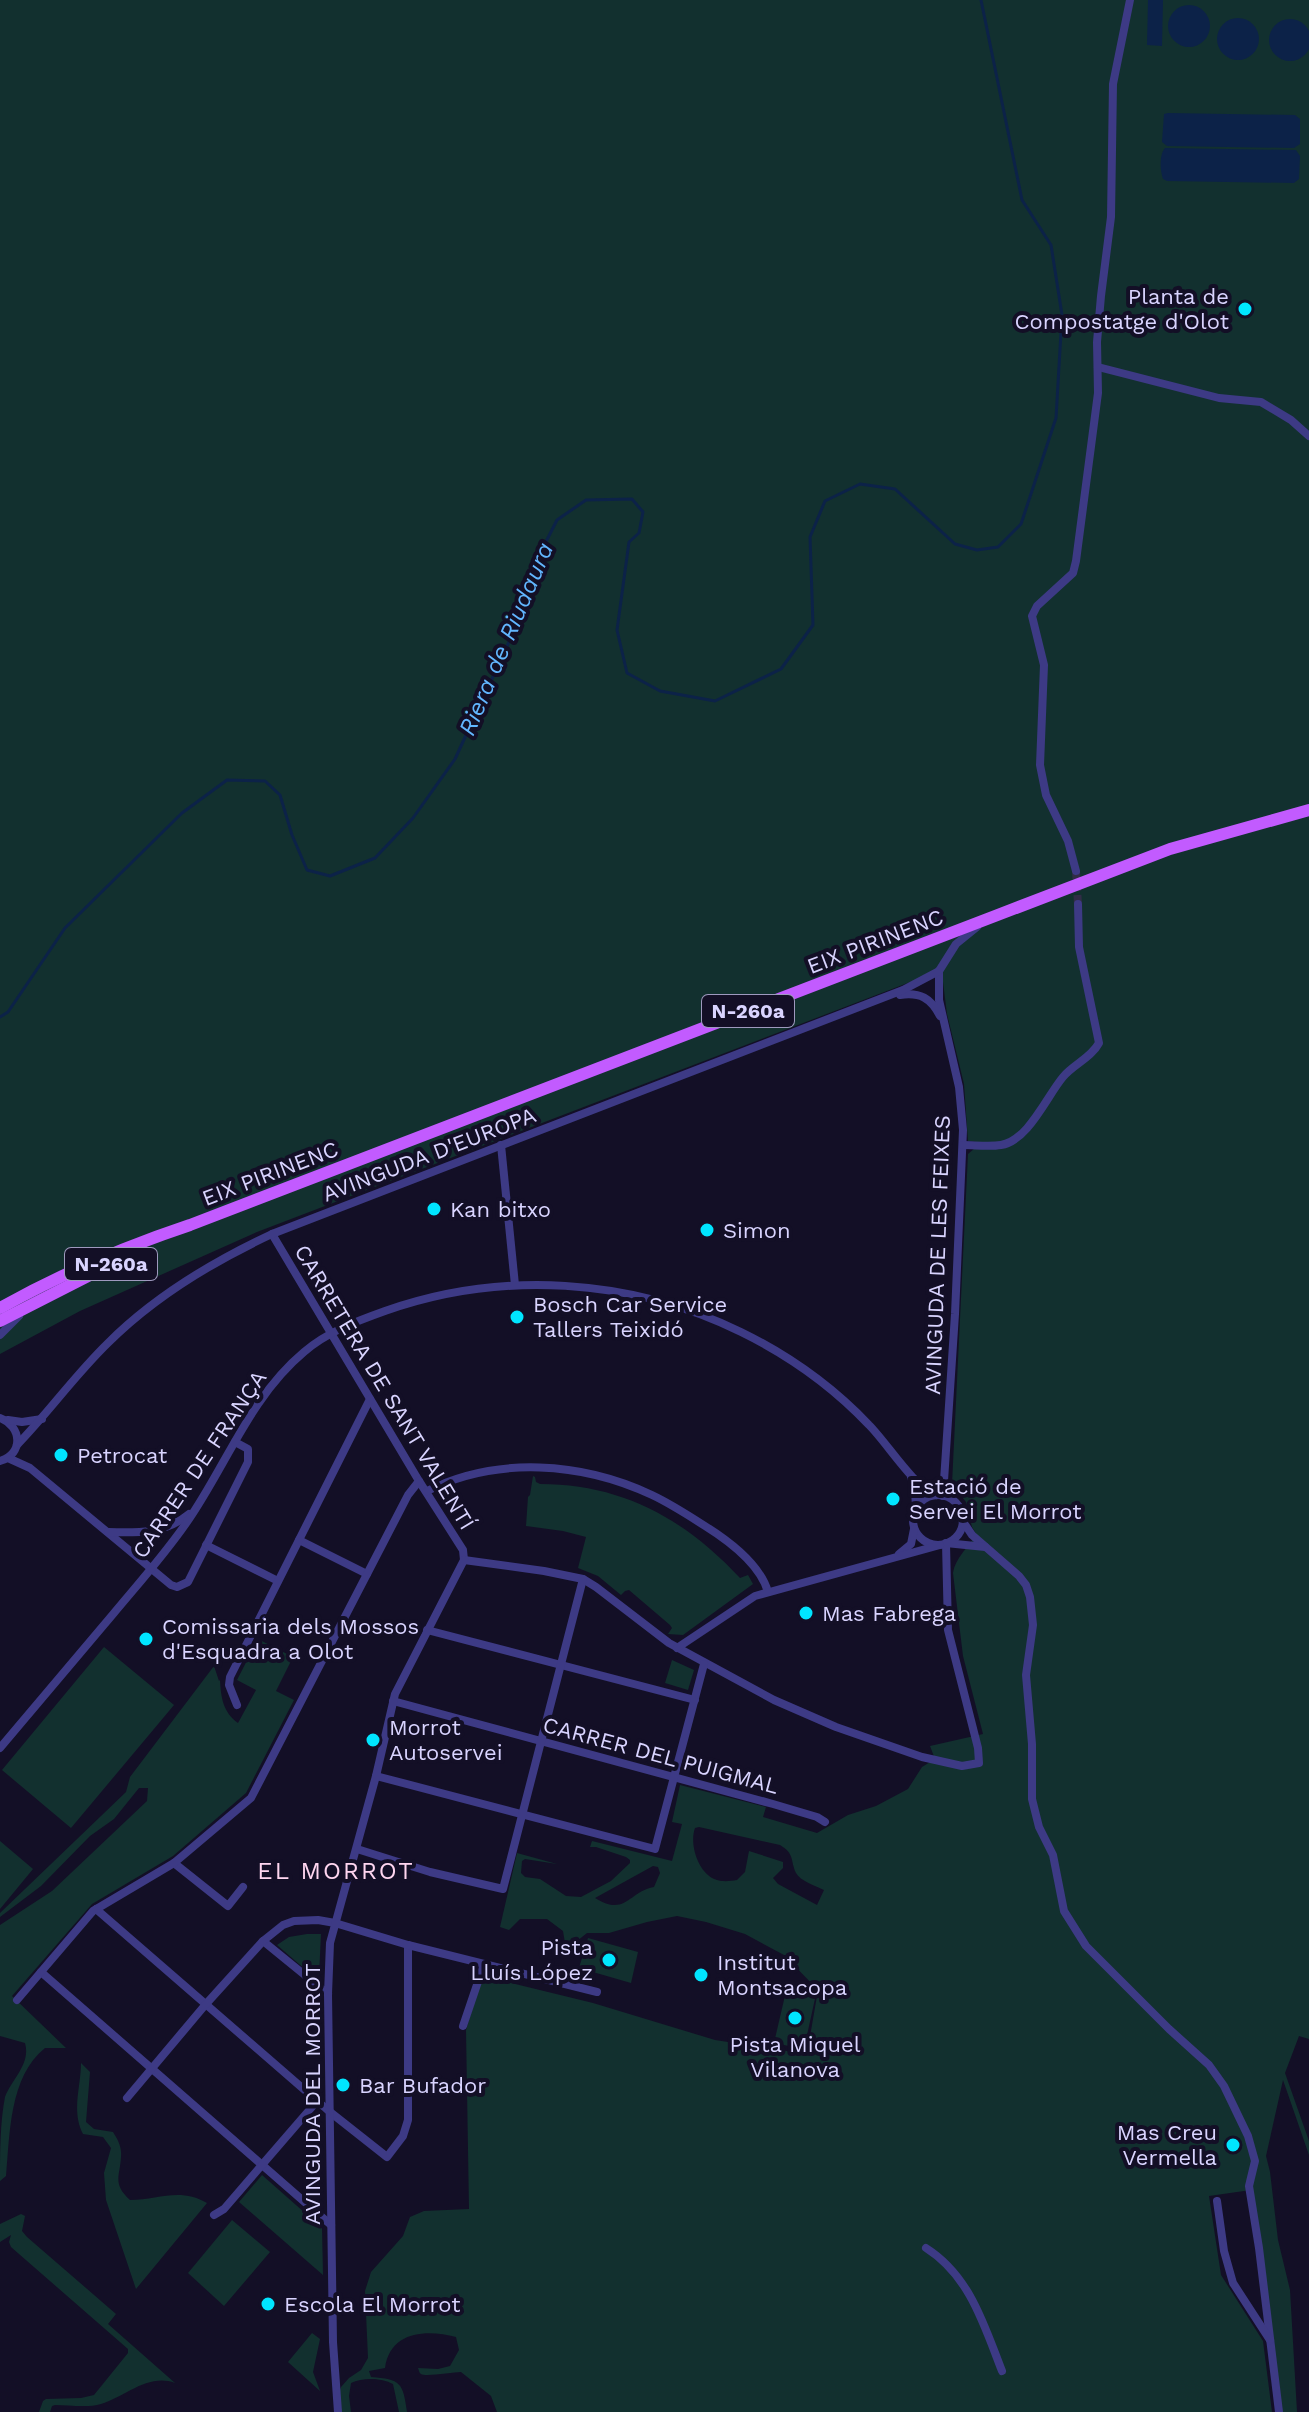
<svg xmlns="http://www.w3.org/2000/svg" width="1309" height="2412" viewBox="0 0 1309 2412" font-family="'Work Sans',sans-serif">
<style>
.green{fill:#12302f;fill-rule:evenodd}
.water{fill:#0c2248}
.lines{fill:none;stroke-linecap:round;stroke-linejoin:round}
.stream{stroke:#0c2248;stroke-width:3}
.street-tunnel{stroke:#312d47;stroke-width:8;stroke-dasharray:8 4;stroke-linecap:butt}
.street{stroke:#3d3a85;stroke-width:8}
.primary{stroke:#c25bff;stroke-width:12}
.poi-dot{fill:#00e5ff;stroke:#130f26;stroke-width:3}
.labels{text-anchor:middle;stroke-width:8;stroke-linejoin:round;paint-order:stroke}
.shield{fill:#130f26;stroke:#9e99be;stroke-width:2}
.shield-label{font-size:20px;font-weight:bold;fill:#d9d4ff}
.poi-label{font-size:22px;fill:#d9d4ff;stroke:#130f26;text-anchor:start}
.street-label{font-size:22px;fill:#d9d4ff;stroke:#130f26}
.water-label{font-size:24px;font-style:italic;fill:#62b6ff;stroke:#130f26}
.neighbourhood-label{font-size:24px;letter-spacing:2px;fill:#ffd6f0;stroke:#130f26}
</style>
<rect width="100%" height="100%" fill="#130f26"/>
<g class="green">
<path d="M0 0H1309V2039L1299 2036 1285 2073 1309 2141V2155L1283 2080 1266 2156 1270 2172 1278 2240 1290 2290 1297 2412H1281L1251 2190 1209 2196 1221 2275 1263 2341 1272 2412H497L491 2396 461 2372C453 2372 426 2377 421 2374 419 2373 419 2370 418 2368L438 2369 450 2366 459 2350 456 2337C427 2329 390 2331 385 2368L369 2371 371 2377C401 2379 403 2383 407 2412H399L393 2384C382 2378 363 2377 351 2383L349 2396 351 2412H338L336 2401 341 2387 349 2378 361 2370 368 2358 365 2291 371 2272 403 2236 410 2217 424 2211 469 2209 466 2030 482 1976 593 2003 715 2040 807 2054 818 1990 784 1955 745 1934 706 1922 677 1916 647 1922 609 1933H587L572 1945 565 1943 563 1931 547 1919H520L509 1930 500 1927 517 1853 557 1864 525 1859 522 1861 521 1873 525 1877 540 1879 566 1896 581 1897 611 1881 630 1863V1860L626 1857 596 1847H590L592 1841 672 1861 682 1824 672 1822 680 1785 766 1807 763 1817 817 1833 848 1815 876 1806 908 1789 922 1767 935 1759 930 1746 983 1734 963 1656 953 1573C955 1558 969 1547 976 1534L972 1527 966 1502 952 1484 968 1154 975 1148 977 1142 968 1141 964 1084 947 1014 943 982 939 971 257 1232 80 1311 0 1354ZM699 1827 780 1845C795 1854 790 1860 796 1873 800 1881 816 1886 824 1890L817 1905 778 1884 773 1878 783 1868V1862L749 1851 745 1872 737 1880C731 1881 723 1882 717 1880 698 1874 689 1844 695 1828ZM653 1866 658 1867 660 1873 654 1887C628 1892 626 1917 595 1898Z"/>
<path d="M533 1476 535 1477 536 1482 540 1484C622 1484 685 1519 740 1578L748 1575 753 1584 683 1635 668 1634 672 1628 670 1625 629 1590 625 1591 621 1595 598 1576 578 1568 586 1537 563 1531 526 1526 528 1497 530 1495Z"/>
<path d="M258 1639 289 1655 287 1658 291 1661 276 1691 294 1700 246 1793 173 1856 92 1904 12 1996 66 2048H45C9 2077 10 2134 6 2176L0 2181C0 2154 0 2122 5 2097 12 2079 31 2064 25 2043L0 2036V1925L52 1891 147 1801 148 1788H139L114 1819 90 1836 41 1886 0 1917V1913L126 1792 130 1777 214 1666 219 1681 220 1680C221 1698 223 1712 238 1723L256 1690 237 1680Z"/>
<path d="M104 1647 174 1705 71 1828 2 1770Z"/>
<path d="M672 1660 694 1670 688 1690 665 1683Z"/>
<path d="M0 1841 33 1869 0 1909Z"/>
<path d="M307 1934H321L319 1976 314 1977 277 1945 289 1937Z"/>
<path d="M588 1938 638 1952 631 1983 579 1968Z"/>
<path d="M787 1987 816 1994 804 2049 774 2043Z"/>
<path d="M81 2063 90 2072 86 2122 94 2129 113 2132C118 2140 122 2147 121 2157 120 2176 112 2184 130 2200 158 2200 180 2187 207 2203L136 2289 106 2200 104 2173 111 2148 103 2137 83 2134C71 2111 81 2087 81 2063Z"/>
<path d="M262 2175 322 2228 323 2275 239 2202Z"/>
<path d="M21 2214 25 2216 22 2231 27 2237 116 2314 108 2324 175 2383C148 2373 125 2397 101 2404 88 2408 69 2405 55 2405L52 2406 50 2412H39L43 2401 46 2399 81 2398 94 2395 128 2353V2349L11 2247 9 2242 11 2235 0 2242V2224Z"/>
<path d="M232 2220 270 2252 224 2306 188 2273Z"/>
<path d="M312 2333 320 2339 313 2372 320 2391 288 2362Z"/>
</g>
<g class="water">
<path d="M1148 0H1163L1162 46 1147 45Z"/>
<circle cx="1189" cy="26" r="21"/>
<circle cx="1238" cy="39" r="21"/>
<circle cx="1290" cy="40" r="21"/>
<path d="M1168 113 1295 115 1300 119V144L1294 148 1167 146 1162 142 1164 114Z"/>
<path d="M1165 148 1296 150 1300 156 1299 179 1294 183 1167 181 1163 179C1160 171 1159 155 1165 148Z"/>
</g>
<g class="lines">
<path class="stream" d="M0 1017 8 1012 65 928 182 813 227 780 265 781 280 795 292 835 307 870 330 876 375 858 413 818 455 759 509 642 526 581 557 520 586 500 632 499 643 512 639 533 629 542 617 630 627 673 660 691 715 701 781 669 813 625 810 537 825 501 860 484 895 489 955 544 977 550 998 547 1021 524 1056 418 1062 315 1051 245 1022 200 981 0"/>
<path class="street-tunnel" d="M1076 871 1078 904"/>
<g class="street">
<path d="M1098 367 1219 398 1261 402 1291 420 1309 436"/>
<path d="M1076 871 1068 841 1046 795 1040 765 1044 665 1032 616 1037 606 1073 573 1076 561 1098 393 1097 342 1101 296 1111 217 1113 84 1130 0"/>
<path d="M939 971V1000L959 1087 963 1130 955 1314 943 1496"/>
<path d="M900 995C920 992 931 998 940 1016"/>
<path d="M501 1145 515 1285"/>
<path d="M963 1145C975 1145 989 1147 1001 1145 1028 1141 1047 1096 1063 1077 1074 1064 1091 1058 1099 1043L1079 947 1078 904"/>
<path d="M272 1234 419 1481 463 1550 464 1560"/>
<path d="M0 1335 19 1316"/>
<path d="M0 1418C22 1426 24 1454 0 1461"/>
<path d="M8 1420 22 1422 42 1419"/>
<path d="M17 1445C49 1412 75 1375 108 1343 155 1296 212 1262 272 1234L903 990 939 971 956 944 977 927"/>
<path d="M8 1458 30 1468 171 1585 177 1587 188 1582 248 1462V1449L235 1442"/>
<path d="M911 1477 915 1491 916 1507"/>
<path d="M427 1491C497 1456 582 1462 652 1495 671 1504 688 1515 705 1526 729 1541 760 1564 768 1592"/>
<circle cx="938" cy="1520" r="25"/>
<path d="M962 1520 972 1535 1019 1576 1026 1585 1030 1597 1033 1625 1026 1675 1032 1744V1799L1039 1827 1053 1855 1064 1911 1086 1946 1169 2029 1209 2065 1224 2086 1248 2136 1255 2161 1249 2186 1259 2248 1279 2412"/>
<path d="M108 1532C137 1533 165 1534 189 1514"/>
<path d="M299 1540 367 1574"/>
<path d="M206 1545 278 1581"/>
<path d="M899 1554 911 1544 914 1529"/>
<path d="M464 1560 544 1571 583 1579 596 1587 669 1643 774 1700 836 1727 922 1757 962 1766 979 1763 978 1748 948 1630 946 1543 985 1547"/>
<path d="M427 1630 695 1700"/>
<path d="M677 1648 755 1596 940 1545"/>
<path d="M393 1701 773 1804 817 1817 825 1822"/>
<path d="M237 1705 229 1685 230 1677 370 1399"/>
<path d="M0 1748C38 1703 76 1658 114 1613 139 1583 165 1554 187 1522 226 1466 250 1397 304 1352 327 1332 357 1321 385 1311 501 1270 631 1278 741 1332 788 1355 833 1387 869 1425 888 1444 913 1486 936 1495"/>
<path d="M376 1776 655 1849 704 1664"/>
<path d="M357 1849 430 1872 503 1889 583 1579"/>
<path d="M174 1863 228 1906 243 1887"/>
<path d="M96 1909 330 2112 387 2157 403 2136 408 2120V1945"/>
<path d="M263 1941 328 1994"/>
<path d="M41 1972 331 2225"/>
<path d="M17 2000 93 1911 174 1863 251 1798 408 1495 419 1481"/>
<path d="M463 2026 484 1964"/>
<path d="M127 2098 206 2004 263 1941 283 1925 294 1921 318 1920 335 1923 408 1945 597 1992"/>
<path d="M1217 2201 1224 2251 1233 2283 1270 2340"/>
<path d="M214 2215 224 2209 318 2100"/>
<path d="M926 2248C970 2276 984 2325 1002 2371"/>
<path d="M338 2412 333 2342 328 1994 330 1943 376 1776 395 1694 464 1560"/>
</g>
<g class="primary">
<path d="M0 1308C61 1274 124 1247 190 1225L995 916 1170 849 1309 810"/>
<path d="M0 1321 137 1251"/>
</g>
</g>
<g class="poi-dot">
<circle cx="1245" cy="309" r="8"/>
<circle cx="434" cy="1209" r="8"/>
<circle cx="707" cy="1230" r="8"/>
<circle cx="517" cy="1317" r="8"/>
<circle cx="61" cy="1455" r="8"/>
<circle cx="893" cy="1499" r="8"/>
<circle cx="806" cy="1613" r="8"/>
<circle cx="146" cy="1639" r="8"/>
<circle cx="373" cy="1740" r="8"/>
<circle cx="609" cy="1960" r="8"/>
<circle cx="701" cy="1975" r="8"/>
<circle cx="795" cy="2018" r="8"/>
<circle cx="343" cy="2085" r="8"/>
<circle cx="1233" cy="2145" r="8"/>
<circle cx="268" cy="2304" r="8"/>
</g>
<g class="labels">
<g class="shield">
<rect x="702" y="995" width="92" height="32" rx="6"/>
<rect x="65" y="1248" width="92" height="32" rx="6"/>
</g>
<g class="shield-label">
<text x="748" y="1018">N-260a</text>
<text x="111" y="1271">N-260a</text>
</g>
<g class="poi-label">
<text x="1229" y="304" text-anchor="end">Planta de<tspan x="1229" dy="25">Compostatge d'Olot</tspan></text>
<text x="450" y="1217">Kan bitxo</text>
<text x="723" y="1238">Simon</text>
<text x="533" y="1312">Bosch Car Service<tspan x="533" dy="25">Tallers Teixidó</tspan></text>
<text x="77" y="1463">Petrocat</text>
<text x="909" y="1494">Estació de<tspan x="909" dy="25">Servei El Morrot</tspan></text>
<text x="822" y="1621">Mas Fabrega</text>
<text x="162" y="1634">Comissaria dels Mossos<tspan x="162" dy="25">d'Esquadra a Olot</tspan></text>
<text x="389" y="1735">Morrot<tspan x="389" dy="25">Autoservei</tspan></text>
<text x="593" y="1955" text-anchor="end">Pista<tspan x="593" dy="25">Lluís López</tspan></text>
<text x="717" y="1970">Institut<tspan x="717" dy="25">Montsacopa</tspan></text>
<text x="795" y="2052" text-anchor="middle">Pista Miquel<tspan x="795" dy="25">Vilanova</tspan></text>
<text x="359" y="2093">Bar Bufador</text>
<text x="1217" y="2140" text-anchor="end">Mas Creu<tspan x="1217" dy="25">Vermella</tspan></text>
<text x="284" y="2312">Escola El Morrot</text>
</g>
<g class="street-label">
<text transform="translate(875 941) rotate(-21)" y="8">EIX PIRINENC</text>
<text transform="translate(429 1154) rotate(-21)" y="8">AVINGUDA D'EUROPA</text>
<text transform="translate(270 1173) rotate(-21)" y="8">EIX PIRINENC</text>
<text transform="translate(937 1255) rotate(-88)" y="8">AVINGUDA DE LES FEIXES</text>
<text transform="translate(385 1387) rotate(59)" y="8">CARRETERA DE SANT VALENTÍ</text>
<text transform="translate(199 1464) rotate(-56)" y="8">CARRER DE FRANÇA</text>
<text transform="translate(661 1755) rotate(15)" y="8">CARRER DEL PUIGMAL</text>
<text transform="translate(312 2094) rotate(-90)" y="8">AVINGUDA DEL MORROT</text>
</g>
<g class="water-label">
<text transform="translate(506 639) rotate(-67)" y="8">Riera de Riudaura</text>
</g>
<g class="neighbourhood-label">
<text x="336" y="1879">EL MORROT</text>
</g>
</g>
</svg>
